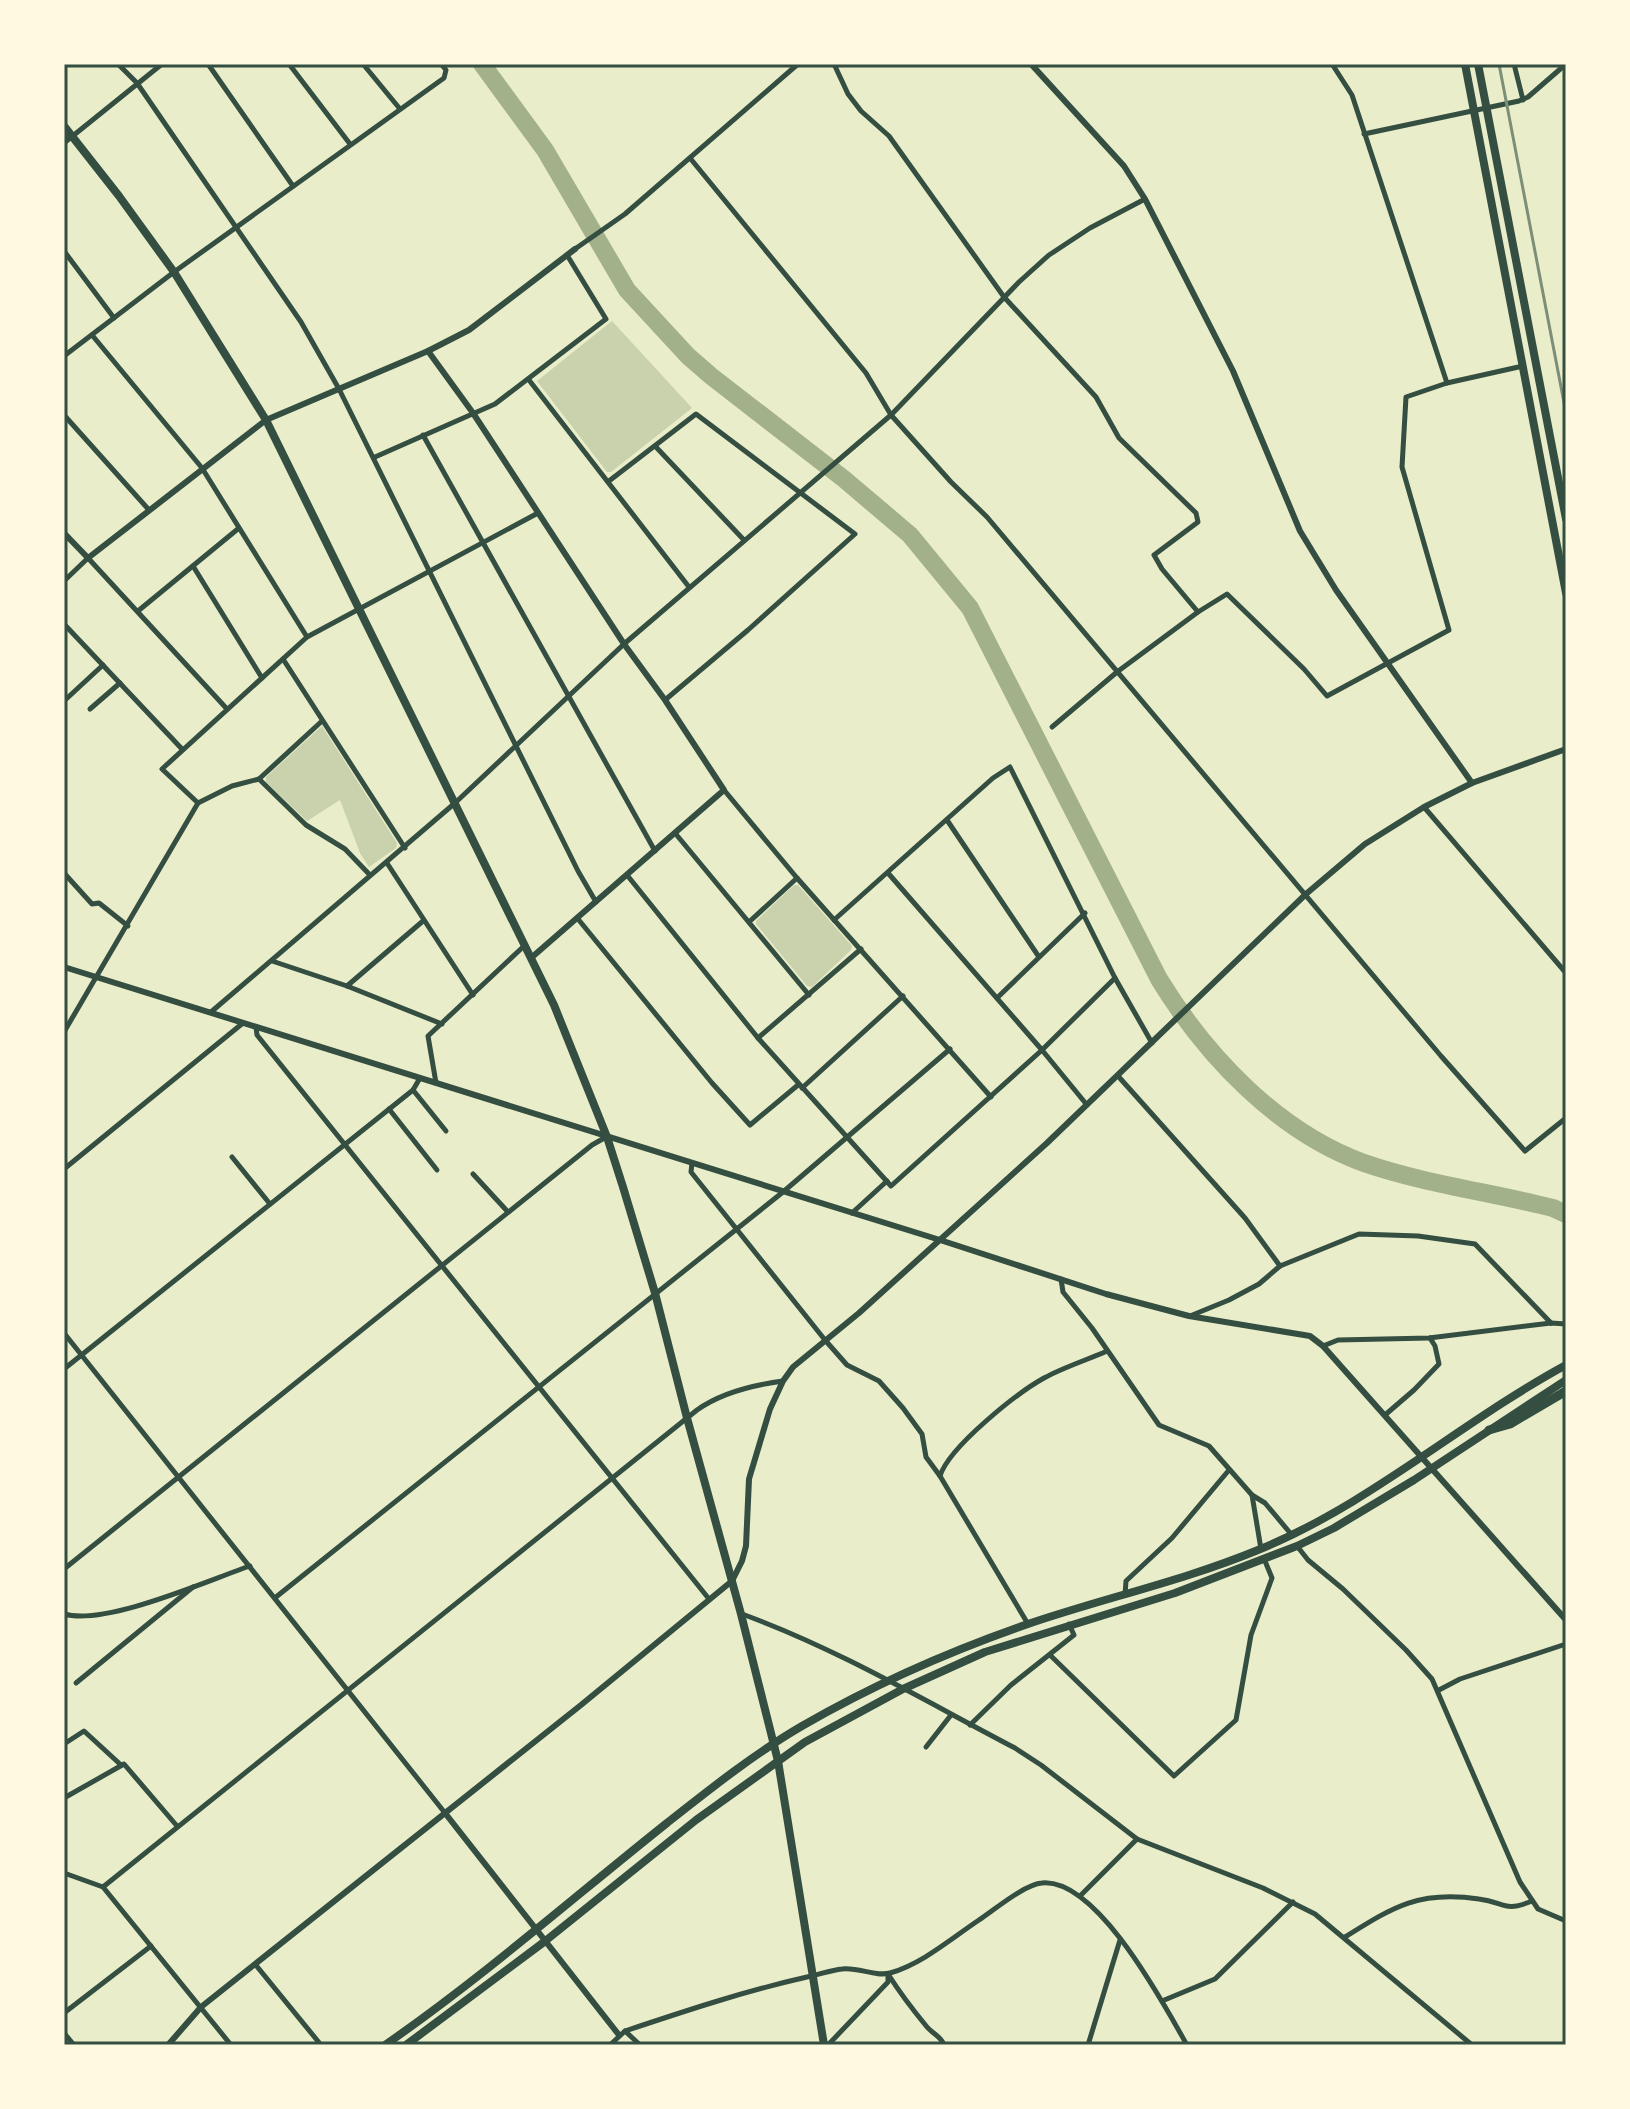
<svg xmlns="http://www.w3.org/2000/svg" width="1630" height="2109" viewBox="0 0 1630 2109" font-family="Lora,serif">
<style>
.green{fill:#cad2ad}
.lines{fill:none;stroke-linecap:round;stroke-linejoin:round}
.river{stroke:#a3b18a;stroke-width:18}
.minor{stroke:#344e41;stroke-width:5}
.tertiary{stroke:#344e41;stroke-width:6}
.primary{stroke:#344e41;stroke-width:8}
.trunk{stroke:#344e41;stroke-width:8}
.motorway{stroke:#344e41;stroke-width:9}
.rail{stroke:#7c8e77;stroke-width:3}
.neatline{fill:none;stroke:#344e41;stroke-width:3}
</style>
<rect width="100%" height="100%" fill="#e9edc9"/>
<g class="green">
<path d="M612 321 692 408 611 472H607L537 381Z"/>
<path d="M322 726 397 843 396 848 369 867 360 853 340 800 307 821 266 782V777Z"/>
<path d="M794 885H798L852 946 851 950 812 987 807 986 756 924V921Z"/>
</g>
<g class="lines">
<path class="river" d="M482 64 545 150 627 290 688 356 711 376 844 479 910 535 970 608 1159 979C1206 1056 1278 1132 1364 1163 1425 1184 1490 1192 1553 1208L1566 1214"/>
<g class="minor">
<path d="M118 64 137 83 301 322 339 389 578 871 596 902"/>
<path d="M208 64 293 186"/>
<path d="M289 64 350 144"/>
<path d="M363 64 400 109"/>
<path d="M834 64 848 94 861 111 889 136 1004 297 1096 397 1119 438 1196 513 1198 522 1154 555 1162 569 1198 612 1227 594 1304 669 1327 696 1449 630 1402 467 1406 397 1447 383 1523 366"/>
<path d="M1332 64 1352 95 1447 383"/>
<path d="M1514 64 1523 100"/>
<path d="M1364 134 1519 101 1528 97 1566 64"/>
<path d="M64 143 162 64"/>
<path d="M690 158 866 373 891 415 951 482 987 517 1441 1056 1525 1151 1566 1118"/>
<path d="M575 249 625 214 798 64"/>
<path d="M64 251 114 318"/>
<path d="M92 335 202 468 307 637"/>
<path d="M64 356 174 272 444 78 446 70 441 64"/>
<path d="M529 380 689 587"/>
<path d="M64 415 149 510"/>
<path d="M423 435 655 851"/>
<path d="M655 446 744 540"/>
<path d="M375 457 495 404 606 319 567 255"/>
<path d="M609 481 696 414 855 534 748 630 665 700"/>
<path d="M193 566 262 678"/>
<path d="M64 581 88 558 227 709"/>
<path d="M138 611 239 528"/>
<path d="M64 624 182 749"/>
<path d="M283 659 405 848"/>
<path d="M64 701 103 665"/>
<path d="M90 709 120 683"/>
<path d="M1052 727 1117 672 1198 612"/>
<path d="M259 779 306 825 345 849 369 874"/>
<path d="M724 790 797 878 991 1097"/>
<path d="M198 803 162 769 307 637 538 513"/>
<path d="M1424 807 1566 973"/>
<path d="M947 820 1039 957"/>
<path d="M675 833 809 995"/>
<path d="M387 863 473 995"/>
<path d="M64 873 92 904 99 903 128 926"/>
<path d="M888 873 1042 1050 1087 1105"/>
<path d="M627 875 758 1038 891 1186 1042 1050 1115 978"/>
<path d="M578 919 712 1083 750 1125 798 1085"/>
<path d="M834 920 993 778 1010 767 1115 978 1152 1043"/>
<path d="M749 922 797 878"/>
<path d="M272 961 347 986 442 1024"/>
<path d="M347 986 423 921"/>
<path d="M997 998 1085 913"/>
<path d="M211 1012 455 803 624 644 891 415 1019 282 1049 255 1090 228 1145 199"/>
<path d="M256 1027 257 1035 709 1599"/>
<path d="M64 1032 198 803 232 786 259 779 322 721"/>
<path d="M758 1038 861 949"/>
<path d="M1118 1076 1245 1218 1280 1266"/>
<path d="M436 1083 428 1036 524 946"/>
<path d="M802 1088 903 996"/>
<path d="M413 1090 446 1131"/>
<path d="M389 1109 437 1170"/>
<path d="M232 1157 270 1204"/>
<path d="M692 1163 691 1172 825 1340 847 1365 879 1381 903 1408 922 1434 926 1457 940 1476 1028 1624"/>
<path d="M64 1169 243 1023"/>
<path d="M473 1174 508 1212"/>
<path d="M852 1213 887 1181"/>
<path d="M1061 1279 1063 1292 1092 1328 1159 1425 1209 1446 1252 1495 1265 1503 1291 1534"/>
<path d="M1190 1316 1229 1300 1259 1284 1280 1266 1359 1234 1418 1236 1475 1244 1551 1323"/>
<path d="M64 1333 445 1813"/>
<path d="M1323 1346 1338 1340 1429 1338 1551 1323 1566 1324"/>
<path d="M64 1369 413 1090 420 1078"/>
<path d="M1385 1415 1414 1390 1439 1364 1435 1346 1430 1338"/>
<path d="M940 1476C949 1447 1017 1393 1044 1378 1064 1367 1087 1360 1107 1351"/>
<path d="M1252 1495 1261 1549"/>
<path d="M1297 1546 1308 1560 1343 1589 1406 1650 1432 1679 1520 1882 1538 1909 1566 1921"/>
<path d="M64 1569 592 1145 606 1137"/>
<path d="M1125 1595 1126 1581 1172 1538 1229 1470"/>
<path d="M276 1597 783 1192 950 1049"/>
<path d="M64 1614C106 1626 206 1581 250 1566"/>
<path d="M742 1614C838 1649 925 1701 1015 1748L1041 1765 1137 1839 1263 1888 1315 1914 1472 2045"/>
<path d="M1050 1655 1174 1776 1236 1720 1251 1635 1272 1578 1265 1561"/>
<path d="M76 1683 193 1587"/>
<path d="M1439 1690 1460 1679 1566 1644"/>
<path d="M970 1725 1011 1685 1074 1635 1069 1624"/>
<path d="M64 1744 84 1731 121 1765"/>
<path d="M926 1747 951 1715"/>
<path d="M64 1798 124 1764 177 1826"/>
<path d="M64 1873 103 1887 231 2045"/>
<path d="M103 1887 697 1410C722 1392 753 1385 783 1381"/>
<path d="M1080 1896 1137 1839"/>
<path d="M1345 1937C1393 1907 1419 1890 1479 1899 1505 1902 1503 1913 1532 1901"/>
<path d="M255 1964 321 2045"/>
<path d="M888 1974C900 1993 913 2010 927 2027 933 2034 941 2036 944 2045"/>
<path d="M1162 2001 1215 1979 1293 1902"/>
<path d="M64 2013 151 1946"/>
<path d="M625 2031 640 2045"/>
<path d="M64 2033 74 2045"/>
<path d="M610 2045 625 2031C685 2011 745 1991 807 1977 818 1975 831 1970 842 1969 859 1967 875 1977 890 1973 922 1964 952 1938 979 1920 994 1910 1025 1884 1042 1883 1097 1878 1163 2003 1187 2045"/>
<path d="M828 2045 888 1982V1974"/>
<path d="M1088 2045 1120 1940"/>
</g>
<g class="tertiary">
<path d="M1031 64 1124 166 1145 199 1233 371 1300 531 1336 590 1472 783"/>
<path d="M428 351 473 413 624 644 665 700 724 790 531 958"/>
<path d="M64 533 88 558 266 420 428 351 469 330 575 249"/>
<path d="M64 967 940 1240 1106 1294 1189 1316 1310 1336 1323 1346 1566 1620"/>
<path d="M445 1813 619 2035"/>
<path d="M168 2045 201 2007 581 1705 732 1581 742 1561 746 1546 749 1479 770 1409 783 1381 793 1367 859 1313 1047 1143 1306 894 1365 844 1424 807 1472 783 1566 749"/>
</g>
<g class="primary">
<path d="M1465 64 1566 593"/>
<path d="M1478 64 1566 519"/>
<path d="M64 126 119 196 174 272 266 420 554 1005 607 1137 623 1187 655 1293 687 1418 741 1614 778 1761 824 2045"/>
</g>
<g class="trunk">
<path d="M385 2045C483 1977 574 1897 667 1823 710 1789 754 1754 802 1726 873 1685 950 1651 1028 1624 1104 1598 1183 1581 1258 1550 1369 1505 1461 1422 1566 1365"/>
<path d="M406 2045 544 1942 696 1820 805 1742 903 1689 985 1652 1175 1593 1297 1546 1334 1528 1414 1480 1566 1380"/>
</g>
<path class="motorway" d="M1489 1430 1510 1424 1566 1391"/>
<path class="rail" d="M1499 64 1566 413"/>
</g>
<rect width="1630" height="2109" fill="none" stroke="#fefae0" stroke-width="132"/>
<rect x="66" y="66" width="1498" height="1977" class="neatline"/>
</svg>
